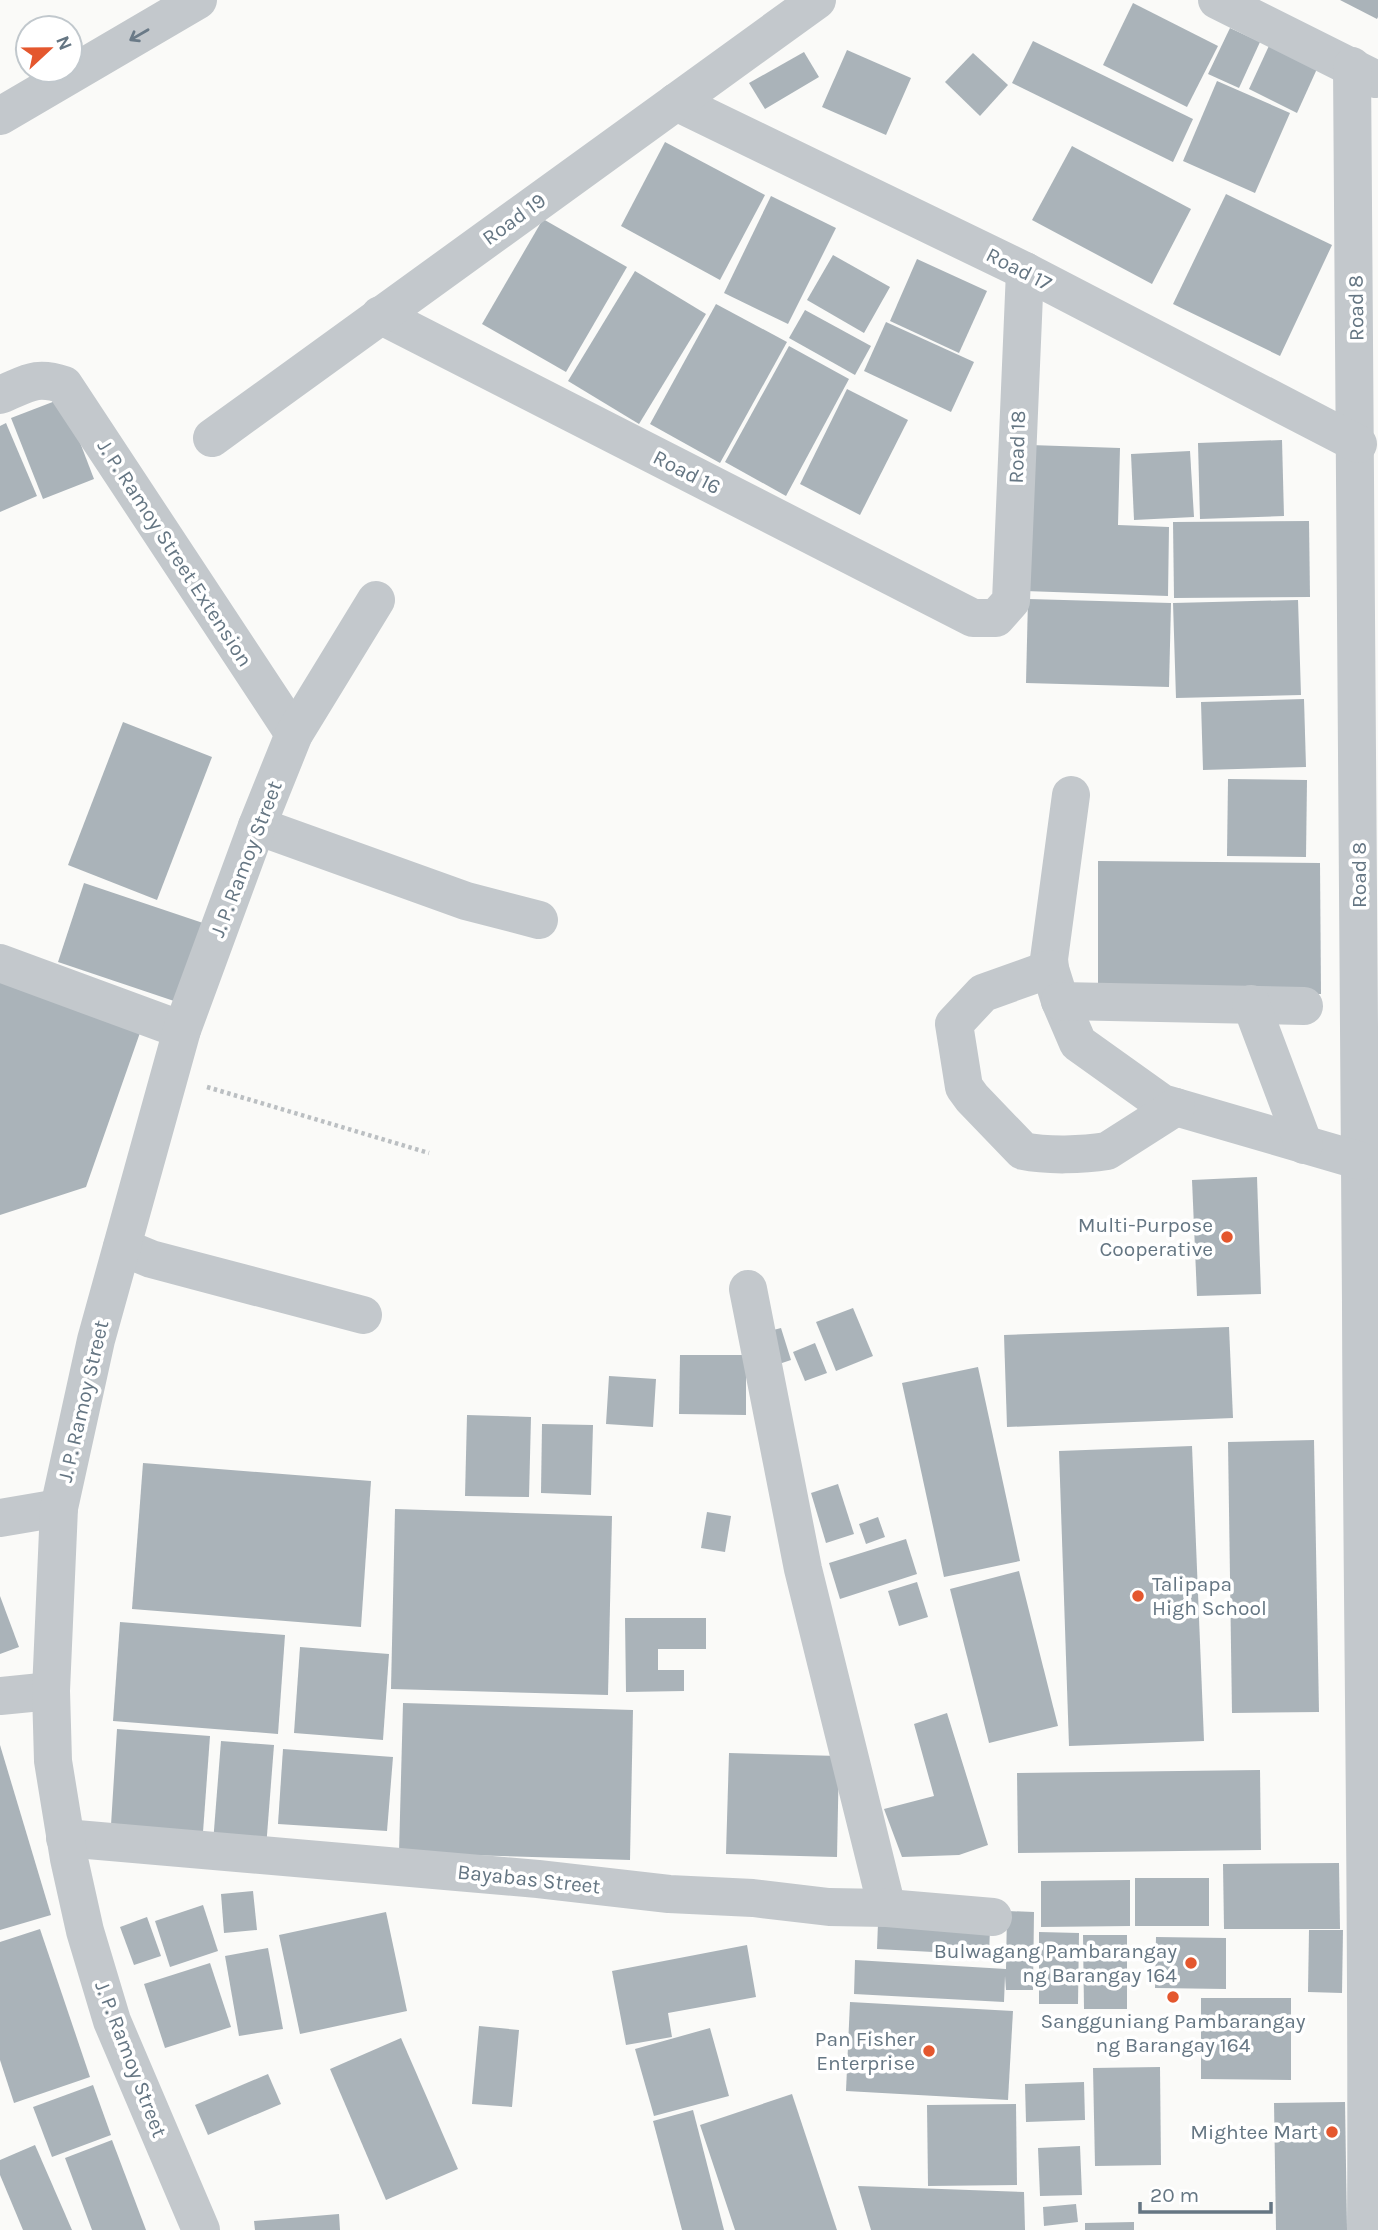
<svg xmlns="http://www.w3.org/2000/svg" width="1378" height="2230" viewBox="0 0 1378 2230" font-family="Karla,sans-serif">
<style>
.building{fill:#aab3b9}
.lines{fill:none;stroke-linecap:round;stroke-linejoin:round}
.path{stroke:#bbbfc2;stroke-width:4.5;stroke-dasharray:3.5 3.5;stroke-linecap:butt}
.minor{stroke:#c3c8cc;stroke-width:38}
.oneway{stroke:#6a7a87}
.poi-dot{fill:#e4572e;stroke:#fff;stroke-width:2.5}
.labels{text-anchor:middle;stroke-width:7;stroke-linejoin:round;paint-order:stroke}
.street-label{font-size:21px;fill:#657683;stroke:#fff}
.poi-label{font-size:21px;fill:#657683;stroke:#fff;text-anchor:end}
</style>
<rect width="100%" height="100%" fill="#fafaf8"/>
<g class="building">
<path d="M1340 0H1378V17L1377 19Z"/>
<path d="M1133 3 1218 46 1187 107 1103 65Z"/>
<path d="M1230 28 1260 42 1239 88 1208 74Z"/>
<path d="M1273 37 1321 60 1297 113 1249 89Z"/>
<path d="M1033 41 1193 119 1173 162 1012 83Z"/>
<path d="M847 50 911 78 886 135 822 107Z"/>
<path d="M804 52 819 77 765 109 749 83Z"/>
<path d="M973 53 1008 85 980 116 945 82Z"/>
<path d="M1217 81 1290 113 1255 193 1183 161Z"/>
<path d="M665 142 765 195 720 280 621 226Z"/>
<path d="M1072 146 1191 209 1152 284 1032 220Z"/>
<path d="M1226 194 1332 245 1280 356 1173 304Z"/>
<path d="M771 196 836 228 788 324 724 293Z"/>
<path d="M543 219 627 267 566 372 482 324Z"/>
<path d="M833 255 890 287 864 333 807 300Z"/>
<path d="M917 259 987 291 959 353 890 321Z"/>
<path d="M635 271 706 314 639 424 568 381Z"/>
<path d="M716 304 787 342 720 463 650 424Z"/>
<path d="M805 310 871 346 855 375 789 338Z"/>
<path d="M886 322 974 362 951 412 864 371Z"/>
<path d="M789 346 849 379 786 496 725 462Z"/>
<path d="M847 389 908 420 860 515 800 484Z"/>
<path d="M63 398 94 479 43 499 11 418Z"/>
<path d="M6 423 37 496 0 512V426Z"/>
<path d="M1282 440 1284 516 1200 519 1198 443Z"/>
<path d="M1030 445 1120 448 1118 525 1169 527 1168 596 1025 591Z"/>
<path d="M1190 451 1194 517 1134 520 1131 454Z"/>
<path d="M1309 521 1310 597 1174 598 1173 522Z"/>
<path d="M1028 599 1171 603 1169 687 1026 683Z"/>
<path d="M1298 600 1301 695 1176 698 1173 603Z"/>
<path d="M1304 699 1306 767 1203 770 1201 702Z"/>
<path d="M123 722 212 757 157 900 68 865Z"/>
<path d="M1228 779 1307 780 1306 857 1227 856Z"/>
<path d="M1098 861 1320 863 1321 994 1098 992Z"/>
<path d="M84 883 203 923 177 1002 58 962Z"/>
<path d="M0 981 142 1027 86 1187 0 1215Z"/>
<path d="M1257 1177 1261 1294 1197 1296 1192 1180Z"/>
<path d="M853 1308 873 1356 836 1371 816 1322Z"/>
<path d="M1229 1327 1233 1418 1007 1427 1004 1335Z"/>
<path d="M781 1328 791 1360 773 1366 762 1333Z"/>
<path d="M815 1343 827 1373 805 1381 793 1352Z"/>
<path d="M680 1355H746V1415L679 1414Z"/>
<path d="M978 1367 1020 1561 944 1577 902 1383Z"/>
<path d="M609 1376 656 1379 653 1427 606 1424Z"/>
<path d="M467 1415 531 1417 529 1497 465 1496Z"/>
<path d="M542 1424 593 1425 591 1495 541 1493Z"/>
<path d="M1314 1440 1319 1712 1232 1713 1228 1442Z"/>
<path d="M1192 1446 1204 1741 1069 1746 1059 1451Z"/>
<path d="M143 1463 371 1481 361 1627 132 1609Z"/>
<path d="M838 1484 854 1534 826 1543 811 1493Z"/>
<path d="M395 1509 612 1516 608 1695 391 1689Z"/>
<path d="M707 1512 731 1516 725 1552 701 1548Z"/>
<path d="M878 1517 885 1537 866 1544 859 1524Z"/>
<path d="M906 1539 917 1574 840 1599 829 1563Z"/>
<path d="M1019 1571 1058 1726 989 1743 950 1589Z"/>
<path d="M917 1582 928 1617 899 1626 888 1591Z"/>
<path d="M0 1596 19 1647 0 1654Z"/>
<path d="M625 1618H706V1649H658V1670H684V1691L626 1692Z"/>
<path d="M120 1622 285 1635 278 1734 113 1721Z"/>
<path d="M300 1647 389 1654 383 1740 294 1733Z"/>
<path d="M403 1703 633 1710 630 1860 399 1853Z"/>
<path d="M947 1713 988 1845 959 1855 902 1857 884 1809 934 1796 914 1724Z"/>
<path d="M117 1729 210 1736 203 1832 111 1825Z"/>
<path d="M221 1741 274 1745 266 1848 213 1843Z"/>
<path d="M0 1745 51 1915 0 1930Z"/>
<path d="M283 1749 393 1757 387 1831 278 1824Z"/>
<path d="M729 1753 839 1756 837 1857 726 1854Z"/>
<path d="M1260 1770 1261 1850 1018 1853 1017 1773Z"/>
<path d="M1339 1863 1340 1929H1224L1223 1864Z"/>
<rect x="1135" y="1878" width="74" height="48"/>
<path d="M1130 1880V1926L1041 1927V1881Z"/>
<path d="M253 1891 257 1930 224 1933 221 1894Z"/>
<path d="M203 1905 218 1951 170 1967 155 1921Z"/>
<path d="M1007 1911 1034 1912 1033 1990H1006L1005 1976 1004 2002 854 1994 855 1960 1006 1969Z"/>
<path d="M386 1912 407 2011 300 2034 279 1935Z"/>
<path d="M147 1917 161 1956 134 1965 120 1927Z"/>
<path d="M878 1923 990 1929 989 1955 877 1949Z"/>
<path d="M40 1929 90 2077 14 2103 0 2060V1942Z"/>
<path d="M1309 1930H1343L1342 1993 1308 1992Z"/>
<path d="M1039 1932 1079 1933 1078 2004H1039Z"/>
<path d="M1083 1935H1127V2009H1084Z"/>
<path d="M1156 1937 1226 1938V1989L1155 1988Z"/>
<path d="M747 1945 756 1997 668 2013 672 2037 626 2045 612 1971Z"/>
<path d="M268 1948 283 2029 239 2036 225 1956Z"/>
<path d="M210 1963 231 2027 165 2048 144 1984Z"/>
<path d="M1201 1998H1291V2080L1201 2079Z"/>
<path d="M850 2002 1013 2011 1008 2100 846 2091Z"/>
<path d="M479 2026 519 2030 512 2107 472 2104Z"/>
<path d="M710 2028 729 2096 654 2116 635 2049Z"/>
<path d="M401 2038 458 2169 386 2200 330 2069Z"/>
<path d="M1160 2067 1161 2165 1095 2166 1093 2068Z"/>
<path d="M268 2074 281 2104 208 2135 195 2105Z"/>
<path d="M1084 2082 1085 2120 1026 2122 1025 2084Z"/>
<path d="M93 2085 111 2135 52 2157 33 2107Z"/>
<path d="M792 2094 837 2230H735L700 2125Z"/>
<path d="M1345 2102 1347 2230H1276L1274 2103Z"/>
<path d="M1016 2104 1017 2185 928 2186 927 2105Z"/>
<path d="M693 2110 724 2230H682L653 2121Z"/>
<path d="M112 2140 146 2230H92L65 2158Z"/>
<path d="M35 2145 72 2230H23L0 2175V2160Z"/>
<path d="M1080 2146 1082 2195 1040 2196 1038 2148Z"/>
<path d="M858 2186 1024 2192 1025 2230H871Z"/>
<path d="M1076 2204 1078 2222 1044 2226 1043 2207Z"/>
<path d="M339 2214 340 2230H255L254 2221Z"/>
<path d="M1134 2222V2230H1085V2223Z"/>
</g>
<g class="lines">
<path class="path" d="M207 1087 429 1153"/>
<g class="minor">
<path d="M1217 0 1375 79"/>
<path d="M1352 66C1358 480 1359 893 1361 1306 1362 1614 1368 1922 1366 2230"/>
<path d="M676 102 1025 271 1358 444"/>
<path d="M0 116 198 0"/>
<path d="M380 315 973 618H996L1011 601 1025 271"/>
<path d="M0 395C27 384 35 375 64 385L294 734"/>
<path d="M212 438 817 0"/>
<path d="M1071 795 1049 959 1050 969 1060 1001 1078 1043 1162 1103 1361 1161"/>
<path d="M257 826 466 901 539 920"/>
<path d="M0 963 182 1030"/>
<path d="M1050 969 983 993 954 1024 964 1087 972 1098 1023 1151C1047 1156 1083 1155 1107 1151L1176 1107"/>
<path d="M1060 1001 1304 1006"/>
<path d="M1251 1004 1304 1145"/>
<path d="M122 1247 151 1259 363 1315"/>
<path d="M748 1289 803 1569 887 1908"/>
<path d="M0 1518 59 1508"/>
<path d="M0 1696 51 1691"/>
<path d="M65 1838 538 1879 669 1894 753 1898 829 1907 887 1908 993 1917"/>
<path d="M201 2230 112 2021 85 1931 69 1859 53 1761 51 1691 59 1508 96 1340 182 1030 257 826 294 734 376 600"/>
</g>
</g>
<defs><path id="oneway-shaft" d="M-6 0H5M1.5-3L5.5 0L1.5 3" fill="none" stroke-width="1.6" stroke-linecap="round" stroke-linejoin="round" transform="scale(1.75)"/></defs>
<use class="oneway" href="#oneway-shaft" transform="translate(139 35) rotate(150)"/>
<g class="poi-dot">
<circle cx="1227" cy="1237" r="7"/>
<circle cx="1138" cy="1596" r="7"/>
<circle cx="1191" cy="1963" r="7"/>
<circle cx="1173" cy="1997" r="7"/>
<circle cx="929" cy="2051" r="7"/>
<circle cx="1332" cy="2132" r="7"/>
</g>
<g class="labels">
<g class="street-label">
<text transform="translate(514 219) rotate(-36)" y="7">Road 19</text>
<text transform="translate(1019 269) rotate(27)" y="7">Road 17</text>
<text transform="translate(1356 308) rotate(-91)" y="7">Road 8</text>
<text transform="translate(1017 447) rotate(-88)" y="7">Road 18</text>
<text transform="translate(687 472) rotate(27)" y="7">Road 16</text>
<text transform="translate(175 553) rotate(57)" y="7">J. P. Ramoy Street Extension</text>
<text transform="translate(246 859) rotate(-69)" y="7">J. P. Ramoy Street</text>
<text transform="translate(1359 875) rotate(-90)" y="7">Road 8</text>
<text transform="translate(83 1401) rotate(-77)" y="7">J. P. Ramoy Street</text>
<text transform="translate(529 1879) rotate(6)" y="7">Bayabas Street</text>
<text transform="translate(131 2059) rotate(69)" y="7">J. P. Ramoy Street</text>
</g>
<g class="poi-label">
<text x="1213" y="1232">Multi-Purpose<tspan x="1213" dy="24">Cooperative</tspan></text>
<text x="1152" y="1591" text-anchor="start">Talipapa<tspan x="1152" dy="24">High School</tspan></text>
<text x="1177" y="1958">Bulwagang Pambarangay<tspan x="1177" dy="24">ng Barangay 164</tspan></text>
<text x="1173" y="2028" text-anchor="middle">Sangguniang Pambarangay<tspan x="1173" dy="24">ng Barangay 164</tspan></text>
<text x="915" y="2046">Pan Fisher<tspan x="915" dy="24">Enterprise</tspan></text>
<text x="1318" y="2139">Mightee Mart</text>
</g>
</g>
<g transform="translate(49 49) rotate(68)"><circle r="33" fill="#ffffff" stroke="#c1c8cd" stroke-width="2"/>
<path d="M0-5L12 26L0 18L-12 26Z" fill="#e4572e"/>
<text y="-10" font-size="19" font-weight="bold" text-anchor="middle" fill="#657683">N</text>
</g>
<path d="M1140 2202v10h131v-10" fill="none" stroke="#657683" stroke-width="3.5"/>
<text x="1150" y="2202" font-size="21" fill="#657683" stroke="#ffffff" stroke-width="5" paint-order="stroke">20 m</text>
</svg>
